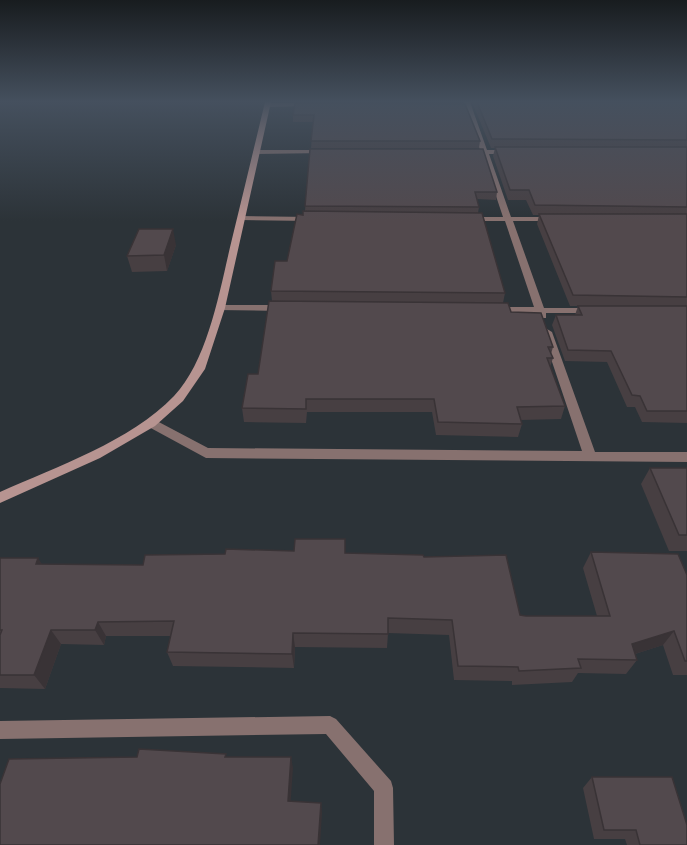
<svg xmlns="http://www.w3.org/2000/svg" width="687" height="845" viewBox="0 0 687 845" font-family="'Noto Sans',sans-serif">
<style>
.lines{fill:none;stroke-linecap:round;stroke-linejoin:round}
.street{fill:#87716f;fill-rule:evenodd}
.secondary{fill:#b79491;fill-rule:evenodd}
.wall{fill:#473f42}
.shaded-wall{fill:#393336}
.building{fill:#52494d;stroke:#393336;stroke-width:1.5}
</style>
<rect width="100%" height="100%" fill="#2c3338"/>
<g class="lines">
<g class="street">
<path d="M464 102H470L487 150H510L513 152 510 154H489L511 217H554L558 219 554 221H513L544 308H591L596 311 594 313H546V318H538L536 313H495L490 310 495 307H534L505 221H470L466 219 470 217H503L482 154H467L464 152 467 150H480Z"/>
<path d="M310 103 312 106 267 107 264 105 267 103Z"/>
<path d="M324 150 326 151V153L256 154 253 152 256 150Z"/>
<path d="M238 216 311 217 315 219 311 221 241 220H238Z"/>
<path d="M220 305H282L287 308 282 311 217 310V306Z"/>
<path d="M547 329 552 332 595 452H687V462L206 458 147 426 145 423 151 419 155 420 208 448 582 451 542 332Z"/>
<path d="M330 716 336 719 391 781 393 788 394 845H374V791L326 734 0 739V721Z"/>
</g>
<path class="secondary" d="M265 102H271L225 308 205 369 183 401 155 426 100 458 0 503V492C56 467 131 441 174 396 209 359 220 288 232 239 243 194 254 148 265 102Z"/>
</g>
<g class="wall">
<path d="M472 102H687V423L642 422 635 407H627L607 362 565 361 552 325 556 315H575L578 306H570L537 224 539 215H533L526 200H508L493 156 495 148H491Z"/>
<path d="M295 103 480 141 479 148H311L313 122H293V115Z"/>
<path d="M310 149 497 192 496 200 477 199 479 207 478 213 505 293 503 303 511 312 553 347 551 354 553 358 550 367 565 406 561 419 521 420 522 424 518 437 436 435 432 412H307L306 423 244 422 242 408 258 374 272 301 271 291 287 261 305 211Z"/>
<path d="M176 245 167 271 132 272 127 256Z"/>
<path d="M650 468H687V551H669L641 484Z"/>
<path d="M591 552 687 575V675H673L663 645 635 654 637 660 626 674 578 673 572 682 512 685V681L454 680 449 635 388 633 387 648 295 647 294 668 173 666 167 652 171 636H106L104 645 61 644 45 689 0 688V558L42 564 143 565 345 553 424 557 520 615 526 616H597L583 568Z"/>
<path d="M592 777 687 845H627L625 839H594L583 788Z"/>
</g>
<g class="shaded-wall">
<path d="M173 229 176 245 167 271 164 255Z"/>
<path d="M38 558 48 573 36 564Z"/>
<path d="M98 622 106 636 104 645 95 630Z"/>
<path d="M51 630 61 644 45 689 34 675Z"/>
<path d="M674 631 663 645 622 658 632 644Z"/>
<path d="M293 633 295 647 294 668 292 654Z"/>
<path d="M291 757 293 768 290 811 288 801Z"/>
<path d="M321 803 322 813 320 845H318Z"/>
</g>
<g class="building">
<path d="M477 102H687V140L492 139Z"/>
<path d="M295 103 465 104 480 141H311L314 115H293Z"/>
<path d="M495 147H687V207L535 205 529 190H510Z"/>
<path d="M310 149H483L497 192H475L479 207 305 206Z"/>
<path d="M303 211 482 213 505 293 271 291 275 261H287L297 214 303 215Z"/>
<path d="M539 214H687V297L573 295Z"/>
<path d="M139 229H173L164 255 127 256Z"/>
<path d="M269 301 508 303 511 312 541 313 553 347H548L553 358H547L565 406 517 407 522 424 438 422 434 399H306V409L242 408 248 374H258Z"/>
<path d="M578 306H687V411H647L640 396 632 395 611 351 568 350 556 315H582Z"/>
<path d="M650 468H687V535H679Z"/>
<path d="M295 539H345V553L423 555 424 557 506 555 520 615 526 616H610L591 552 678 554 687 575V661H685L674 631 632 644 637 660 578 659 581 668 519 671 518 667 458 666 452 620 388 618V634L293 633 292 654 167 652 174 621 98 622 95 630H51L34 675H0V635L2 630H0V558H38L36 564 143 565 145 555 225 554 226 549 294 551Z"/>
<path d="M139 749 226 754 225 757H291L288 801 321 803 318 845H0V784L9 759 137 757Z"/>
<path d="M592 777H672L687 825V845H640L636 830H604Z"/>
</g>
<linearGradient id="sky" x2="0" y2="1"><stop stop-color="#181c1f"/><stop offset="0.46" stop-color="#45505e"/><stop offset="1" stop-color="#45505e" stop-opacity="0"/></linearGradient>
<rect width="687" height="221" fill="url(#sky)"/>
</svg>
